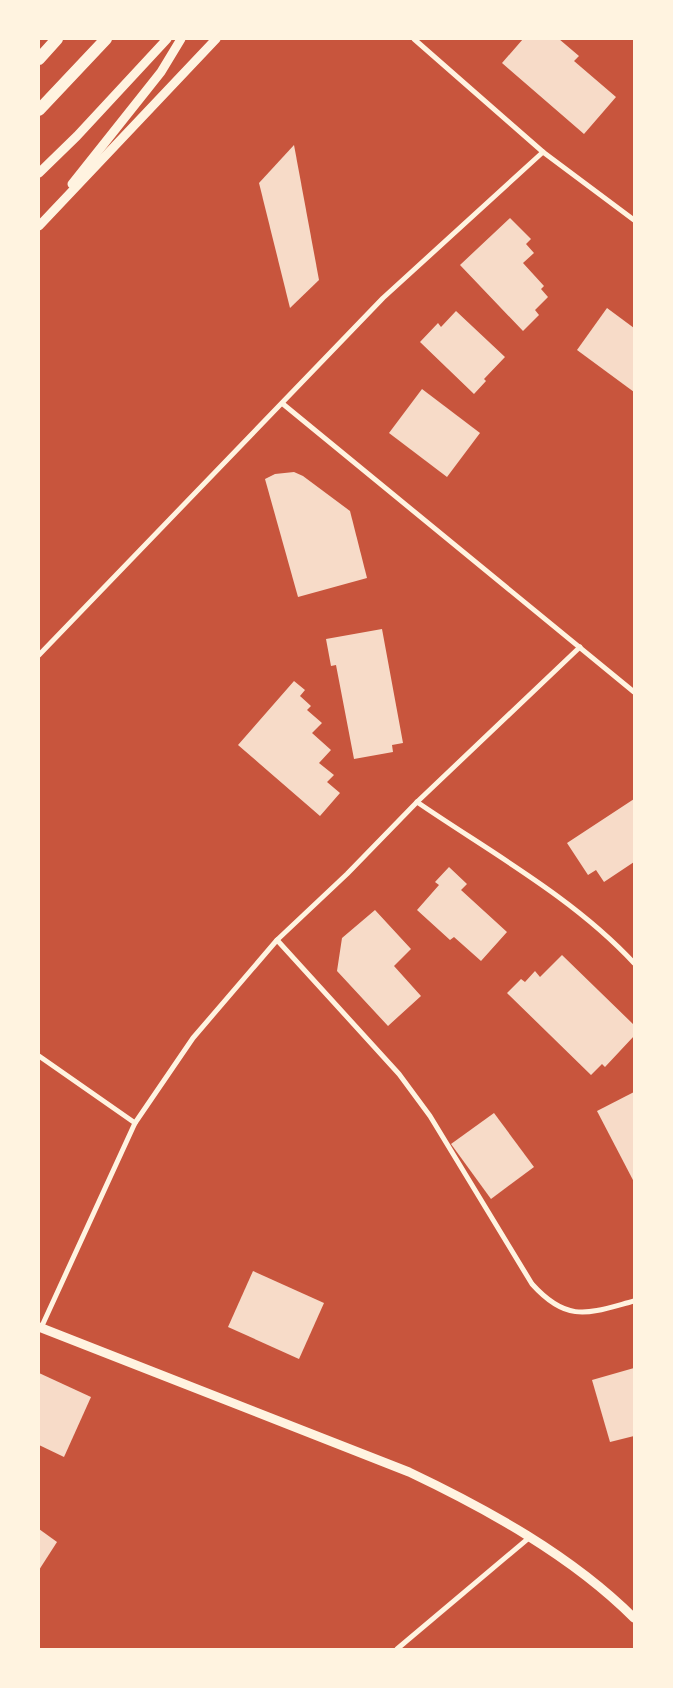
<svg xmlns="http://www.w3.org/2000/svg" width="673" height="1688" viewBox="0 0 673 1688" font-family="Barlow,sans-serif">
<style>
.building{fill:#f7dbc8}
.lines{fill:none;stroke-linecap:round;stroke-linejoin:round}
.minor{stroke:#fff3e0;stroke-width:5}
.tertiary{stroke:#fff3e0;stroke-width:9}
.primary{stroke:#fff3e0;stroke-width:12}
</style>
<rect width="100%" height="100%" fill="#c8553d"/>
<g class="building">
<path d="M523 39H559L579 56 574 61 616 97 584 134 502 63Z"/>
<path d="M294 145 319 280 290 308 259 183Z"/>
<path d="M510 218 531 239 526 244 534 253 523 263 544 286 541 289 548 297 535 310 539 315 523 331 460 265Z"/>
<path d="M607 308 634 328V392L577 350Z"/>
<path d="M456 311 505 357 484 379 486 381 474 394 420 342 438 323 441 327Z"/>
<path d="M422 389 480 433 447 477 389 433Z"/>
<path d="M294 472 303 476 350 511 367 578 298 597 265 479 275 474Z"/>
<path d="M382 629 403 743 392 745 393 752 354 759 336 665 331 666 326 639Z"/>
<path d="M294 681 305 690 300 696 311 706 307 710 322 723 312 733 331 750 319 763 334 775 327 782 340 793 320 816 238 745Z"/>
<path d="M634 799V862L604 882 596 870 588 875 567 843Z"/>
<path d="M449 867 467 884 461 890 507 932 481 961 454 937 450 940 417 910 439 885 435 882Z"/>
<path d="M375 910 411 949 394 966 421 996 388 1026 337 971 342 938Z"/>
<path d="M562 955 634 1025V1036L605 1067 602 1064 591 1075 507 993 521 979 525 982 535 971 540 977Z"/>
<path d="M634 1092V1182L597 1111Z"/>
<path d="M494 1113 534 1167 491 1199 451 1144Z"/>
<path d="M253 1271 324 1303 299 1359 228 1327Z"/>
<path d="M634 1368V1436L610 1442 592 1380Z"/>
<path d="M39 1373 91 1397 64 1457 39 1445Z"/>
<path d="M39 1529 57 1542 39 1570Z"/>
</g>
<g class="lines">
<g class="minor">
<path d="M414 39 543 152 634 220"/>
<path d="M283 404 634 692"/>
<path d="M39 655 383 298 543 152"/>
<path d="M417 802C490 852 574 898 634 963"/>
<path d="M277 940 399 1074 430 1116 532 1284C568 1324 589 1313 634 1301"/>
<path d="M39 1056 135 1123"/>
<path d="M41 1328 135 1123 193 1038 277 940 347 874 417 802 580 647"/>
<path d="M397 1649 530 1537"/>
</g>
<g class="tertiary">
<path d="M39 173 77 136 167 39"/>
<path d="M72 184 161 72 181 39"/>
<path d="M39 226 216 39"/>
<path d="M39 1327 409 1472C487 1509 572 1556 634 1618"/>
</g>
<g class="primary">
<path d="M39 59 57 39"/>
<path d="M39 110 106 39"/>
</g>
</g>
<rect width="673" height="1688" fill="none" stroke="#fff3e0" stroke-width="80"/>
</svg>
